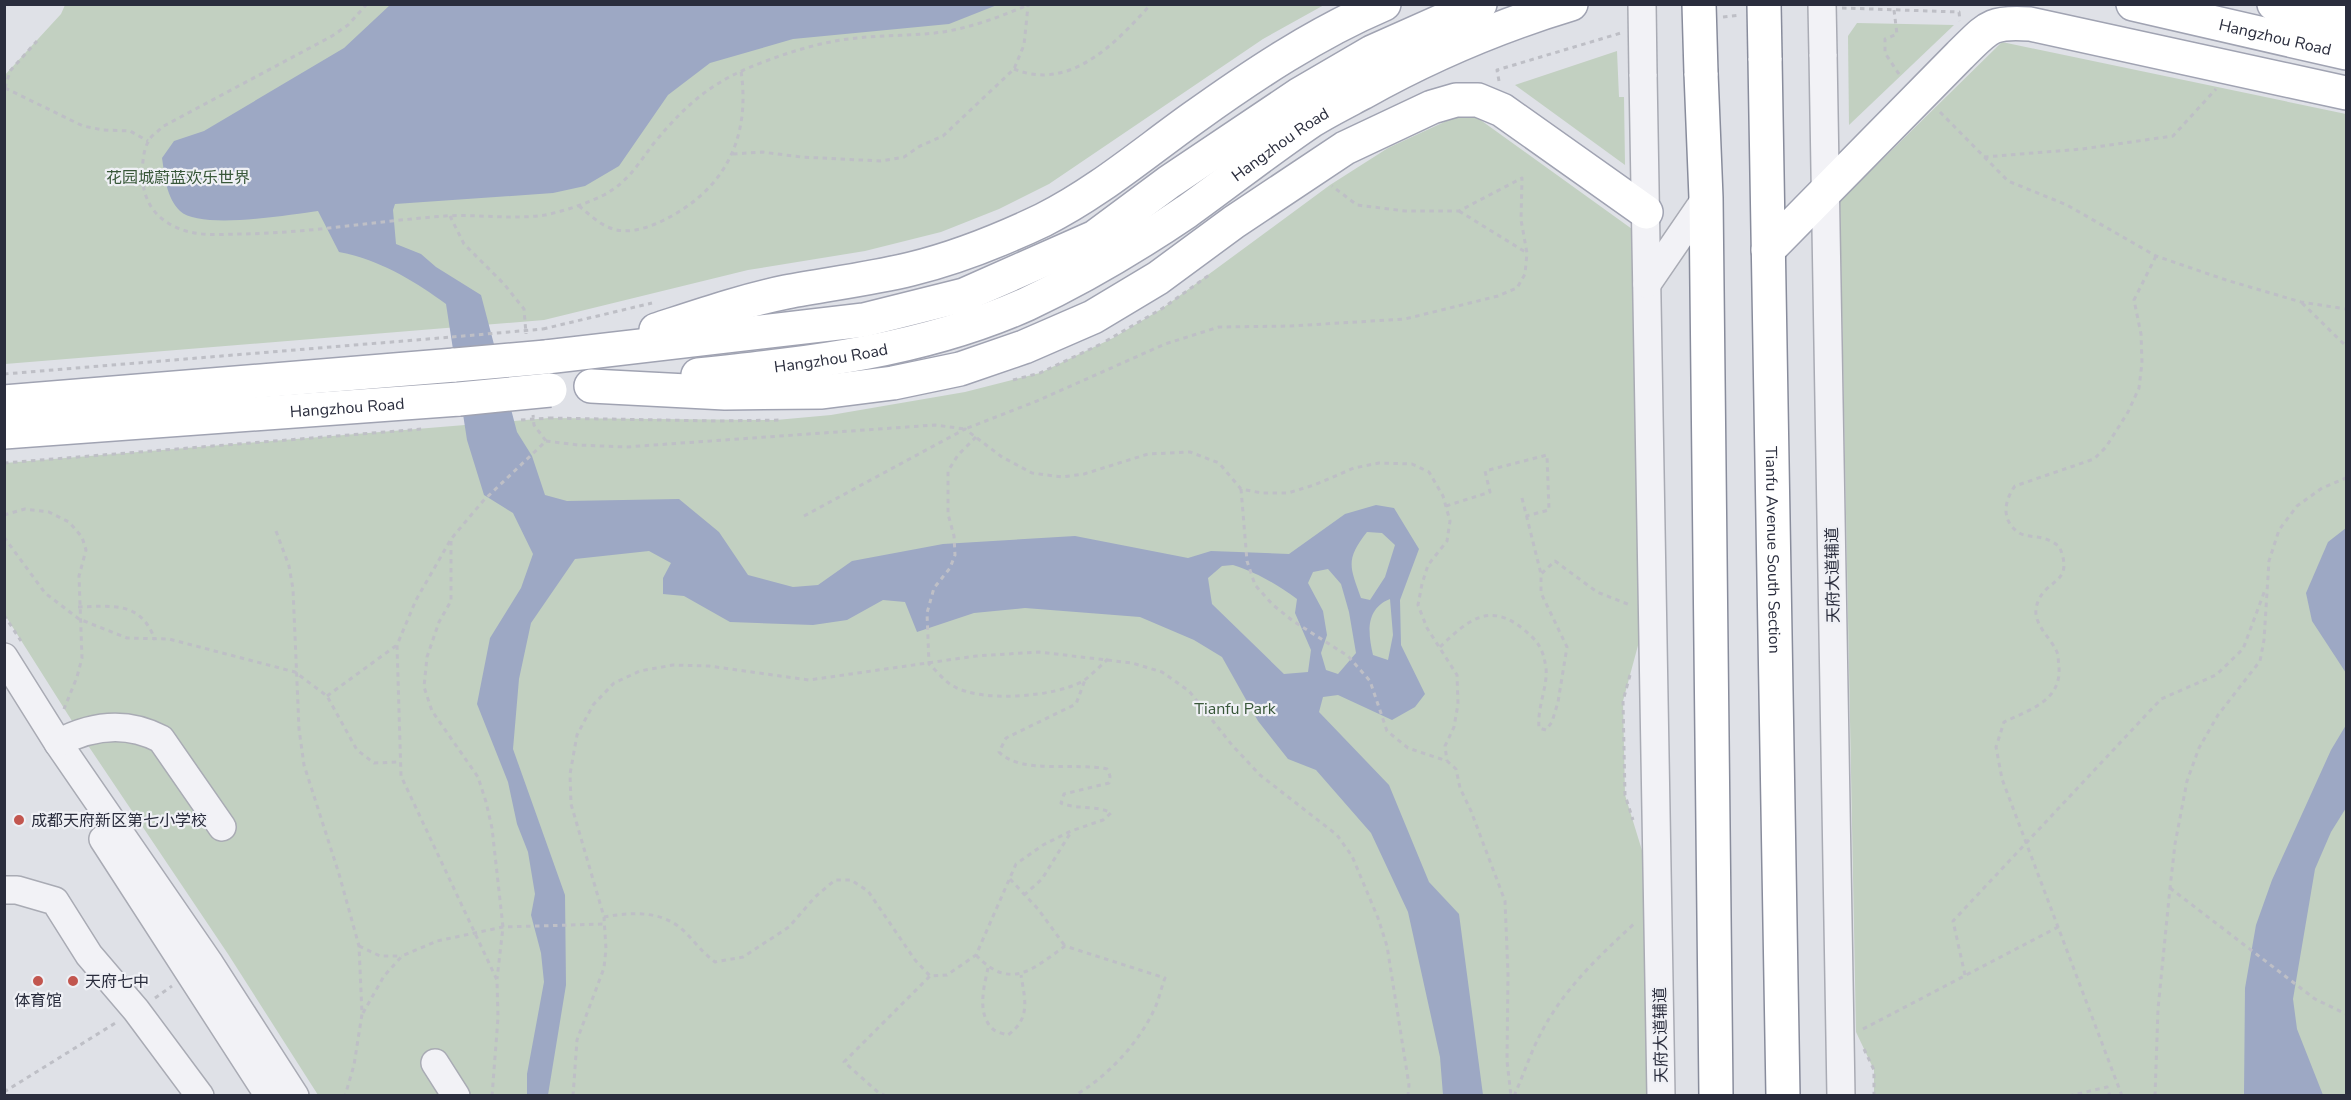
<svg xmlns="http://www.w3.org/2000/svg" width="2351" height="1100" viewBox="0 0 2351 1100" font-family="'Nunito Sans','Noto Sans SC',sans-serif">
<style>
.green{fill:#c2d0c1}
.water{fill:#9da8c4;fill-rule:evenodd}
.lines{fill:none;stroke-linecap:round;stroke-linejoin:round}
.minor-casing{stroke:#a9abb4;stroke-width:30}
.major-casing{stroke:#a0a3b2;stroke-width:36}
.highway-casing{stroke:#888c9c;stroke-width:36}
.path{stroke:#bebfc6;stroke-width:3;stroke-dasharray:4.5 4.5;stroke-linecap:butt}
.minor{stroke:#f2f2f6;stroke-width:27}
.major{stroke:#fff;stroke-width:33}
.highway{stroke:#fff;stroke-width:33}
.minor-bridge-casing{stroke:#a9abb4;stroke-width:30;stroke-linecap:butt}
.major-bridge-casing{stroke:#a0a3b2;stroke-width:36;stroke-linecap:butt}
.highway-bridge-casing{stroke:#888c9c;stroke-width:36;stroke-linecap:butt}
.path-bridge{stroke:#bebfc6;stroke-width:3;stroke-dasharray:4.5 4.5;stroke-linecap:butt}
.minor-bridge{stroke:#f2f2f6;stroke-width:27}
.major-bridge{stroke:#fff;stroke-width:33}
.highway-bridge{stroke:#fff;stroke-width:33}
.poi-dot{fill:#c2564f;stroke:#eff0f5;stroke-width:2}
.labels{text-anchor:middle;stroke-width:4.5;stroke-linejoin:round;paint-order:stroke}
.street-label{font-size:16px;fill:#2a2d3d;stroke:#eff0f5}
.park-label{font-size:16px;fill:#385739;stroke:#eff0f5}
.poi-label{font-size:16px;fill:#2a2d3d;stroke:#eff0f5;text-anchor:start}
</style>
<rect width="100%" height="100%" fill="#dfe1e7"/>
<g class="green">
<path d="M65 5H1324L1263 39 1049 184 999 209 941 232 865 251 748 270 544 320 5 364 4 76 61 14Z"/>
<path d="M1857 23 1954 25 1849 125 1848 36Z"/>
<path d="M2002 42 2346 114V1095H1874V1070L1856 1032 1840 201Z"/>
<path d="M1617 51 1619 97H1624L1625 165 1515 85Z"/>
<path d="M1468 111 1632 229 1640 638 1623 701 1625 795 1644 857 1649 1095H318L228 954 79 732 5 615V463L549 418 776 420 831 415 965 392 1040 373 1113 338 1163 308 1330 185 1388 148Z"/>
</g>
<g class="water">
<path d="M390 5H997L949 24 793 39 710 63 668 95 619 166 585 186 553 193 395 204 393 210 396 244 421 254 436 267 481 295 517 432 532 456 545 495 567 501 679 499 719 532 748 575 793 587 818 585 852 561 943 544 1075 536 1188 558 1211 551 1289 554 1345 514 1376 505 1394 508 1419 549 1400 600 1401 645 1425 694 1415 707 1392 720 1338 695 1323 697 1319 712 1389 785 1429 882 1459 914 1483 1095H1443L1440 1057 1408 912 1371 833 1316 770 1288 759 1258 721 1222 657 1194 640 1140 617 1025 608 974 613 917 632 905 602 883 600 847 620 813 625 730 622 684 596 663 594V578L671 563 649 551 575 559 531 623 519 679 513 749 565 895 566 985 548 1095H527V1074L544 982 541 953 531 915 535 894 528 852 517 824 508 782 477 704 490 638 521 588 533 554 513 513 484 495 467 440 446 304C415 281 378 259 339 252L318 211C289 215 200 230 180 211 166 197 165 177 162 158L174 141 204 131 344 48ZM1367 532 1382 533 1395 545 1385 577 1370 600 1361 598C1350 567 1345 560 1367 532ZM1233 565C1258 573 1276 584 1297 599L1295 613 1311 650 1308 672 1284 674 1212 604 1208 578 1222 566ZM1328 569 1341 584 1349 612 1356 653 1338 674 1326 670 1321 653 1327 635 1323 611 1308 583 1313 572ZM1390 599 1393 635 1388 660 1373 655C1368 633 1365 609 1390 599Z"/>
<path d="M2346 528V673L2312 621 2306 593 2328 542Z"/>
<path d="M2346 725V808L2331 832 2315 869 2293 999 2297 1029 2323 1095H2244L2245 988 2256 925 2272 880 2331 750Z"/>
</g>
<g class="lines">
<defs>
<g id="minor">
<path d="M1823 54 1841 1096"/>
<path d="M1643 74 1661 1096"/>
<path d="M1647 284 1706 198"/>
<path d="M4 657 58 743 210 964 295 1096"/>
<path d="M58 743C92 725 127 721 161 739L222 827"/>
<path d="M103 839 269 1096"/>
<path d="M4 890H17L55 901 89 955 136 1010 200 1096"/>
<path d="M435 1063 456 1096"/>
</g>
<g id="major">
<path id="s1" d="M2133 4 2346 53"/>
<path d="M2274 4 2346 22"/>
<path d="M1768 250 1960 55C1988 28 1989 21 2030 24L2346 93"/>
<path d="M656 330C699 316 742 301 786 292 828 284 870 279 911 269 956 258 1001 240 1043 220 1097 193 1144 153 1193 118 1253 75 1316 33 1384 4"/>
<path d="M546 357 864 320 964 295 1095 237 1169 182 1300 94 1372 52 1480 4"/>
<path id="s2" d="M698 375C810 363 922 351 1027 304 1082 278 1136 246 1186 212 1228 182 1268 150 1311 121 1327 111 1345 102 1362 93 1428 56 1498 26 1571 4"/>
<path d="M591 386 725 393 822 392 893 383 960 369 1024 347 1093 317 1158 278 1234 222 1345 148 1432 107 1456 100H1478L1502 110 1646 212"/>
<path d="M4 402 455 365"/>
<path id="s3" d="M4 432 459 399"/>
</g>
<g id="highway">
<path id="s4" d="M1765 58 1783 1096"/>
<path d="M1701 73 1706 198 1716 1096"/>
</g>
</defs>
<use href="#minor" class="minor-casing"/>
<use href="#major" class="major-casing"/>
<use href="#highway" class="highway-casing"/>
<g class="path">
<path d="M367 4 348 25 332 36 162 127C158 132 150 136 148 142 142 153 142 171 143 183 146 210 165 226 190 232 206 236 225 234 242 234 310 233 377 221 445 216 478 214 512 220 545 215 565 211 585 204 604 195 629 181 638 164 654 143 689 101 714 80 766 61 795 50 826 41 857 38 883 35 909 36 935 33 968 29 1000 17 1030 4"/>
<path d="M1842 8 1959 12 1960 21"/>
<path d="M1894 10 1897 34 1885 39V53L1899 74"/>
<path d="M1723 17 1740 15"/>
<path d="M1014 69C1070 92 1116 43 1151 4"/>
<path d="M1499 81 1497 70 1621 33"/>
<path d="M5 88 83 126 103 130 130 131 148 141"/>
<path d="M5 88 10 71 37 41"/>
<path d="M1940 112 2008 181 2067 205 2156 256 2226 280 2301 302 2346 309"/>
<path d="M733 154 762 152 801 157 881 161 904 157 920 146 943 136 1014 69 1024 45 1028 6"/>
<path d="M1984 157 2082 149 2173 136 2216 89"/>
<path d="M579 206C589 214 600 225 613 229 629 234 647 228 662 221 724 191 751 139 741 71"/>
<path d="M1459 211 1527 253"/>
<path d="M450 216 464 244 504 284 524 309 526 334"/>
<path d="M2302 303 2346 346"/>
<path d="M543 329 652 303"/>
<path d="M1106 341 1163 308 1212 273"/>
<path d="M4 374 452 337"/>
<path d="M1013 380 1040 373 1101 344"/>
<path d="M549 418 718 421 782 420"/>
<path d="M976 437 958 455 948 471V514L954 536 955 555 950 568 934 588 927 613 929 664C937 671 944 681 953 686 982 703 1055 697 1083 681 1092 675 1100 666 1108 659"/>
<path d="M546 441 578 445 626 447 935 425 965 429 1037 401 1165 344 1219 327 1291 326 1405 319 1498 296 1517 288 1525 274 1527 253 1521 220 1522 178 1459 211H1405L1357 205 1332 186"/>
<path d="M4 463 422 429"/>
<path d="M1241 489 1247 561 1255 585 1273 605 1293 621 1348 656 1370 681 1387 731 1408 748 1447 761 1456 769 1460 788 1471 811 1505 901 1508 974 1507 1061 1511 1096"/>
<path d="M1522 498 1541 574"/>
<path d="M1446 506 1490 492 1485 471 1547 455 1549 510 1526 516"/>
<path d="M4 515 25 509 49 512 69 522 82 537 86 550 79 576 82 658 77 677 64 709"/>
<path d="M804 516 965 429 1002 457 1032 473 1062 477 1084 474 1148 454 1190 452 1219 463 1241 489 1262 493H1288L1314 485 1354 468 1379 463 1412 464 1429 472 1443 496 1450 521 1447 541 1428 565 1422 584 1418 605 1427 628 1457 675 1458 704 1454 727 1445 746 1447 761"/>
<path d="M276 531 289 566 293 589 299 729 304 765 339 874 359 946 362 1014 354 1065 345 1096"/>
<path d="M4 537 45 593 79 619 127 638 169 639 295 672 327 696 357 750 374 763 399 762"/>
<path d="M451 541V601L439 622 427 657 424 687 432 711 478 777 486 802 492 828 503 927 497 979"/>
<path d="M78 607C113 606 141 601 155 640"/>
<path d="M4 615 21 641"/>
<path d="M1440 647C1467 621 1489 601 1523 629 1538 641 1543 648 1546 668 1548 686 1537 707 1539 728L1546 730 1552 722 1558 702 1567 647 1541 593V574L1555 561 1597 592 1630 605"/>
<path d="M1630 675 1623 701 1625 795 1633 820"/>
<path d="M327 696 397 645"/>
<path d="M1010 879 1038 909 1065 946"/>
<path d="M2170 888 2315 999 2346 1014"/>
<path d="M1024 895 1042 879 1071 832"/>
<path d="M604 917C632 912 663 910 685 932 695 942 703 953 715 962L743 957 789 927 815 897 835 880H851L868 891 915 960 930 976 947 975 976 955 1016 864 1043 845 1071 831 1103 820 1111 813C1098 805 1078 810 1061 803L1064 794 1109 783 1110 776 1107 769C1077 762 1021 775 999 752L1006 738 1076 704 1085 680"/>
<path d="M359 946 380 956H402"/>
<path d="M976 955C1010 991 1032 970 1065 946L1165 978C1161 988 1159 1000 1154 1010 1138 1044 1107 1077 1074 1096"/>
<path d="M988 968C984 987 976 1015 994 1030 997 1032 1004 1034 1008 1035 1031 1018 1025 1000 1021 975"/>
<path d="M1965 975 1953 921 2161 699 2216 675 2243 649 2265 590"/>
<path d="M155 998 172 986"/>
<path d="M363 1013 384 976 402 956 437 941 503 927 605 924"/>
<path d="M1863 1029 2058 927"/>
<path d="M1864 1049 1874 1070V1096"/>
<path d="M4 1092 117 1022"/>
<path d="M492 1096 498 1018 497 980 401 776 397 645 416 600 451 539 483 501 546 441 534 425 533 415"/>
<path d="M573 1096 577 1040 604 968 606 949 604 917 571 804 570 774 577 735 593 705 614 683 640 671 673 665 709 666 809 680 976 656 1039 652 1132 663 1162 672 1189 691 1232 745 1260 775 1337 835 1352 856 1378 918 1387 946 1409 1085 1408 1096"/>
<path d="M886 1096 879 1093 844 1062 930 976"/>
<path d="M1514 1096C1524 1074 1531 1051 1542 1031 1565 988 1599 956 1635 923"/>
<path d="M2069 1096 2107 1087 2110 1096"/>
<path d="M2122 1096 2002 779 1996 747 2004 722C2029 710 2061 701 2059 668 2058 662 2059 655 2056 650 2050 638 2034 624 2036 609 2041 577 2077 587 2059 546 2054 543 2048 539 2042 538 2035 536 2024 537 2018 532 2001 520 2004 501 2015 486L2094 459 2106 447 2128 412 2139 388 2142 363 2141 334 2134 300 2156 256"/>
<path d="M2155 1096 2158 1009 2170 888 2175 844 2187 781 2199 748 2218 715 2260 661 2264 640 2269 561 2279 530 2297 506 2322 488 2346 478"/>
</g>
<use href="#minor" class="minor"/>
<use href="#major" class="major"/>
<use href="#highway" class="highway"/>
<defs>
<g id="minor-bridge">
<path d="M1642 4 1643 74"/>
<path d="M1822 4 1823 54"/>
</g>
<g id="major-bridge">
<path d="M455 365 546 357"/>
<path d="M459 399 550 390"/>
</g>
<g id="highway-bridge">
<path d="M1699 4 1701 73"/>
<path d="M1764 4 1765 58"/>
</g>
</defs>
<use href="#minor-bridge" class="minor-bridge-casing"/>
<use href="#major-bridge" class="major-bridge-casing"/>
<use href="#highway-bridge" class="highway-bridge-casing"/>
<g class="path-bridge">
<path d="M452 337 543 329"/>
<path d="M521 420 549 418"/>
</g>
<use href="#minor-bridge" class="minor-bridge"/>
<use href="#major-bridge" class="major-bridge"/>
<use href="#highway-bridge" class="highway-bridge"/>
</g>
<g class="poi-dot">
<circle cx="19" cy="820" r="6"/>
<circle cx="38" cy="981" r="6"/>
<circle cx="73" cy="981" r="6"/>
</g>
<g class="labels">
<g class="street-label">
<text dy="6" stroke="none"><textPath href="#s1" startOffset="146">Hangzhou Road</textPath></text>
<text dy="6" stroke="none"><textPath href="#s2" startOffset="638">Hangzhou Road</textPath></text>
<text dy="6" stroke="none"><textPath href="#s2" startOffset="134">Hangzhou Road</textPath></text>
<text dy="6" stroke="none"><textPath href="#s3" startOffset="344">Hangzhou Road</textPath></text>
<text dy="6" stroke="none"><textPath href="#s4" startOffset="492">Tianfu Avenue South Section</textPath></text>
<text transform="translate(1832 575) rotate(-91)" y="6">天府大道辅道</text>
<text transform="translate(1660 1035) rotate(-91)" y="6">天府大道辅道</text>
</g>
<g class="park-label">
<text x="178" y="183">花园城蔚蓝欢乐世界</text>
<text x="1235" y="714">Tianfu Park</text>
</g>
<g class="poi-label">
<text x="31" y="826">成都天府新区第七小学校</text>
<text x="85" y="987">天府七中</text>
<text x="38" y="1006" text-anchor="middle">体育馆</text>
</g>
</g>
<rect width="2351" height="1100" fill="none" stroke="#2a2d3d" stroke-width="12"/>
</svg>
